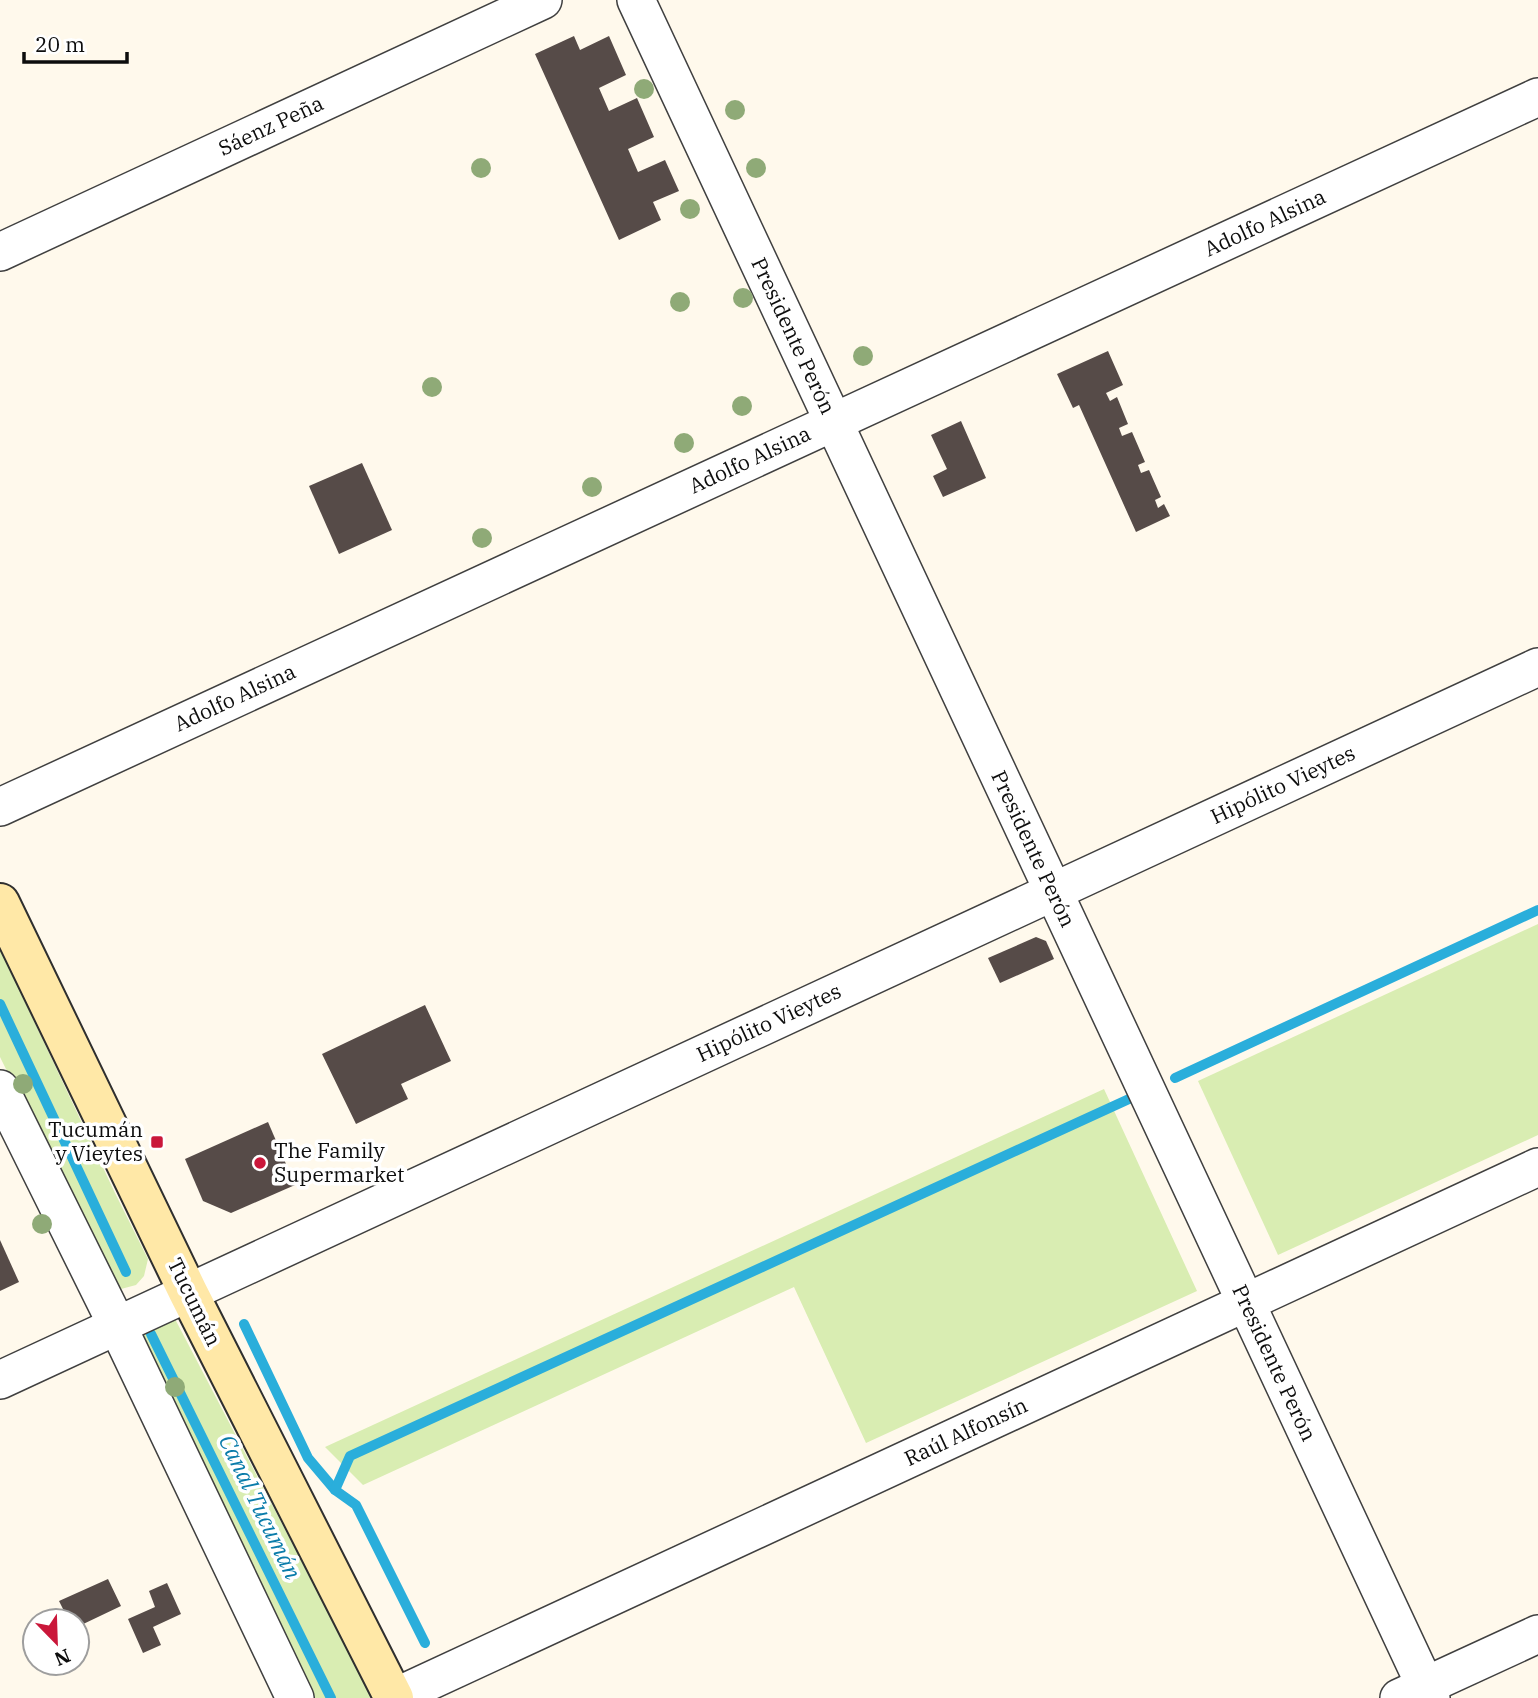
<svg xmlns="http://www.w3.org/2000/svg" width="1538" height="1698" viewBox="0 0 1538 1698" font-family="'IBM Plex Serif',serif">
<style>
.green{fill:#d9edb2}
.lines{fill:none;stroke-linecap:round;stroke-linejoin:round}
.stream{stroke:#2aaedb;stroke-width:10}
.building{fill:#564b48}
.street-casing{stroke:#404040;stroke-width:40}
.secondary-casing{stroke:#2f2f2f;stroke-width:42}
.street{stroke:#fff;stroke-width:37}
.secondary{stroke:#ffe8a7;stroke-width:38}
.tree{fill:#8faa77}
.poi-dot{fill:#ca173a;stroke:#fff;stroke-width:2.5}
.labels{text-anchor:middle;stroke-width:7;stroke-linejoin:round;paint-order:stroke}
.street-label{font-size:21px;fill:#0d0d0d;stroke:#fff}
.poi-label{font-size:21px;fill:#0d0d0d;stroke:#fff;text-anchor:end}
.water-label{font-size:23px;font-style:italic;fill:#0a7caa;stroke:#fff}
</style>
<rect width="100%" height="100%" fill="#fff9ec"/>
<g class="green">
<path d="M1538 924V1135L1278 1255 1198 1081Z"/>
<path d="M0 949 115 1193 148 1259 144 1276 136 1285 121 1289 106 1280 92 1242 0 1057Z"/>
<path d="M1104 1089 1197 1291 866 1443 794 1287 363 1485 325 1447Z"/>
<path d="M174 1317 373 1698H302L137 1335Z"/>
</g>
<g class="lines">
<g class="stream">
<path d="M0 1004 126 1272"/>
<path d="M1175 1078 1538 910"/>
<path d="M244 1324 308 1458 335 1490 356 1505 425 1643"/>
<path d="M151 1334 331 1698"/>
<path d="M335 1490 350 1456 1129 1099"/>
</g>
</g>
<g class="building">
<path d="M574 36 580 50 609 36 626 75 599 88 609 111 637 98 654 137 628 149 638 172 665 160 679 191 653 202 661 220 619 240 535 54Z"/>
<path d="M1108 351 1123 385 1106 393 1110 401 1117 397 1128 424 1119 428 1122 436 1132 432 1145 462 1138 465 1141 473 1149 470 1161 497 1155 500 1158 508 1164 504 1170 516 1136 532 1079 405 1073 408 1057 374Z"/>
<path d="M961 421 986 478 943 497 933 476 947 469 931 435Z"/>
<path d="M362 463 392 530 339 554 309 486Z"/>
<path d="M1036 937 1046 941 1054 959 1000 983 988 958Z"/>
<path d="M425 1005 451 1061 401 1084 408 1099 356 1124 322 1054Z"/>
<path d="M268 1122 295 1185 231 1213 203 1201 185 1159Z"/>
<path d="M0 1240 19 1282 0 1291Z"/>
<path d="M108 1579 121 1606 77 1627V1621H69L59 1601Z"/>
<path d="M167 1583 181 1614 153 1627 161 1645 143 1653 128 1619 155 1607 149 1591Z"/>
</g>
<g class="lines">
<defs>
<g id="street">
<path d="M636 0 1431 1698"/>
<path d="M0 252 543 0"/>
<path d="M0 807 1538 97"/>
<path d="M0 1089 117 1325 295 1698"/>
<path d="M0 1380 1538 667"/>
<path d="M393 1698 1538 1167"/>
<path d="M1399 1698 1538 1634"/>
</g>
<path id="secondary" d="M0 903 188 1292 394 1698"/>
</defs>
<use href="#street" class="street-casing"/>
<use href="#secondary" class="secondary-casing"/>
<use href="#street" class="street"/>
<use href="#secondary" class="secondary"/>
</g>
<g class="tree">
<circle cx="644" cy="89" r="10"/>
<circle cx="735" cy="110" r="10"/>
<circle cx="481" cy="168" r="10"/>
<circle cx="756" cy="168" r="10"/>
<circle cx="690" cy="209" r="10"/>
<circle cx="743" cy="298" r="10"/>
<circle cx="680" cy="302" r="10"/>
<circle cx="863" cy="356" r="10"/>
<circle cx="432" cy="387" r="10"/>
<circle cx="742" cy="406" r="10"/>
<circle cx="684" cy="443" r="10"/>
<circle cx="592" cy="487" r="10"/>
<circle cx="482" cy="538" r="10"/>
<circle cx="23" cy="1084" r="10"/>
<circle cx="42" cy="1224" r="10"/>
<circle cx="175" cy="1387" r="10"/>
</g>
<g class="poi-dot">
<rect x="150" y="1135" width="14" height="14" rx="3.5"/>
<circle cx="260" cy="1163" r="7"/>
</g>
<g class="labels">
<g class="street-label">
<text transform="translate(271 126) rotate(-25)" y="7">Sáenz Peña</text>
<text transform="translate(1265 223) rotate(-25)" y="7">Adolfo Alsina</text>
<text transform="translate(793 336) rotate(65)" y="7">Presidente Perón</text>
<text transform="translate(750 460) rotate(-25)" y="7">Adolfo Alsina</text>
<text transform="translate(235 698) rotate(-25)" y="7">Adolfo Alsina</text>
<text transform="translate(1283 785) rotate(-25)" y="7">Hipólito Vieytes</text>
<text transform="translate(1033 849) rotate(65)" y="7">Presidente Perón</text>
<text transform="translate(769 1023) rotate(-25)" y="7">Hipólito Vieytes</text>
<text transform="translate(194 1302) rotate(64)" y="7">Tucumán</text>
<text transform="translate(1274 1363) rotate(65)" y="7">Presidente Perón</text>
<text transform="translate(966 1432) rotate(-25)" y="7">Raúl Alfonsín</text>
</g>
<g class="poi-label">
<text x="143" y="1137">Tucumán<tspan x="143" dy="24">y Vieytes</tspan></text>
<text x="274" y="1158" text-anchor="start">The Family<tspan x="274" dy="24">Supermarket</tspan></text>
</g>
<g class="water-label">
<text transform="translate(260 1507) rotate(64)" y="8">Canal Tucumán</text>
</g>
</g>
<g transform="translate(56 1642) rotate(157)"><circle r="33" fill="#ffffff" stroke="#9e9e9e" stroke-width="2"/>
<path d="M0-5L12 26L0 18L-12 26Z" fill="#ca173a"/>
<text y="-10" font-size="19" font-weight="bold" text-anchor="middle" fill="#0d0d0d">N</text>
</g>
<path d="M24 52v10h103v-10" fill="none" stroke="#0d0d0d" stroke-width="3.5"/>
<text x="35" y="52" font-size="21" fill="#0d0d0d" stroke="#ffffff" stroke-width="5" paint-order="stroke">20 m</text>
</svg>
